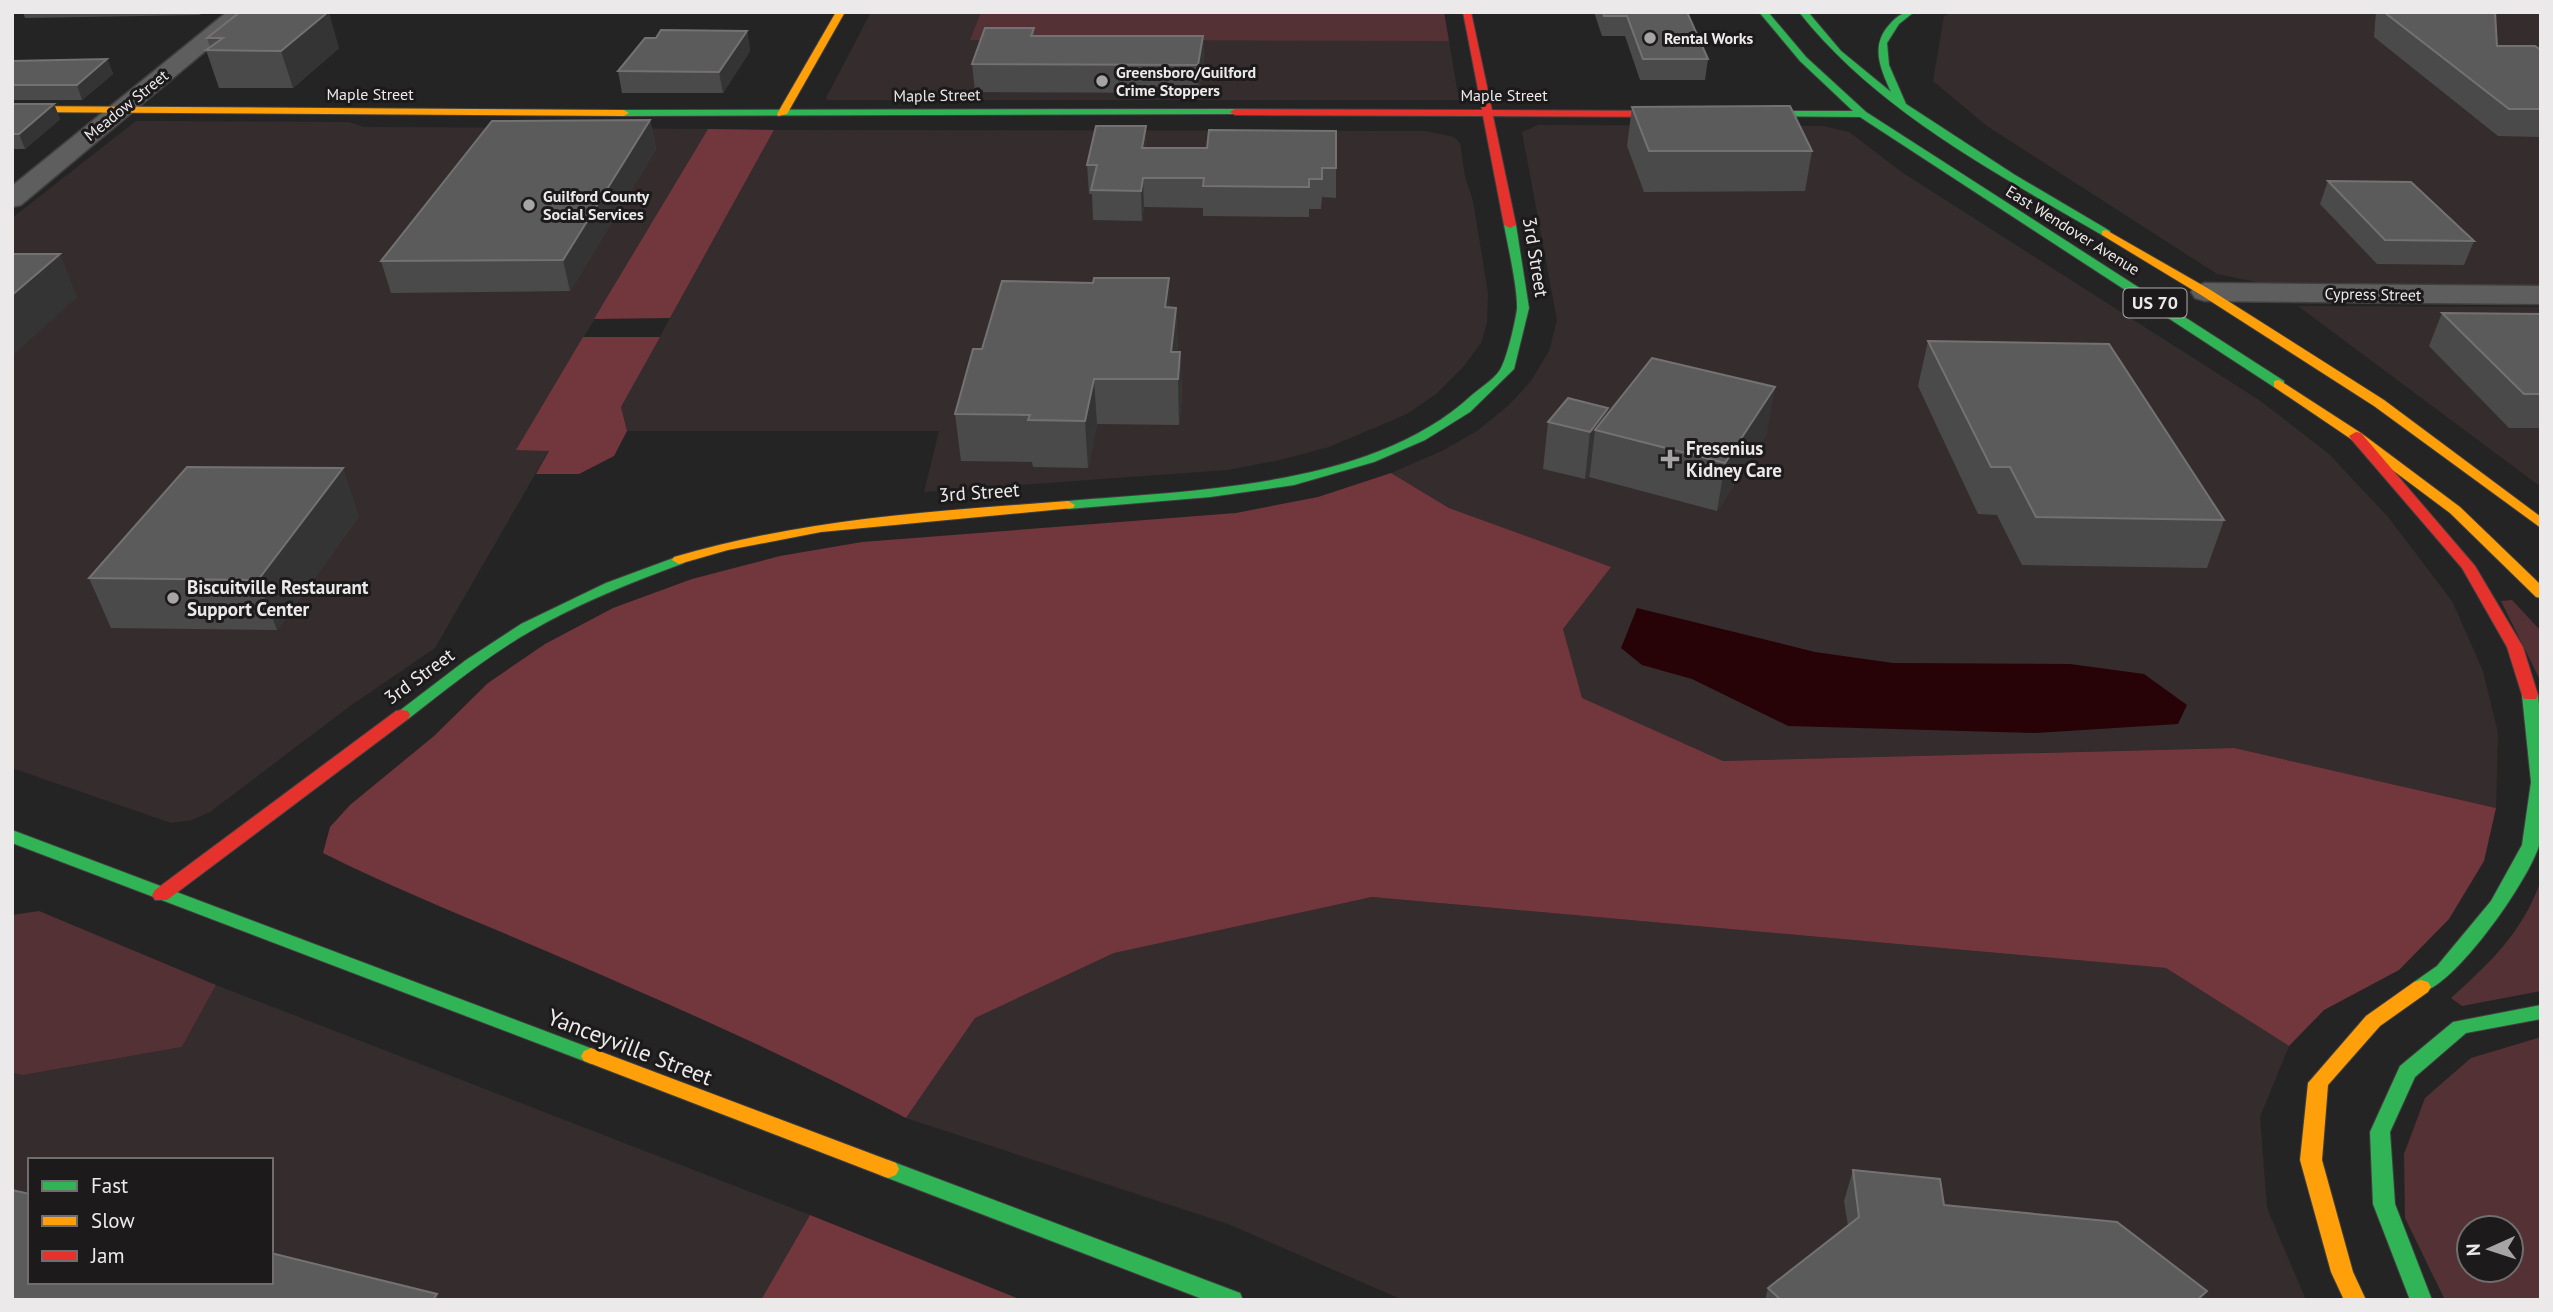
<svg xmlns="http://www.w3.org/2000/svg" width="2553" height="1312" viewBox="0 0 2553 1312" font-family="'PT Sans',sans-serif">
<style>
.built{fill:#352c2d;fill-rule:evenodd}
.green{fill:#543134;fill-rule:evenodd}
.forest{fill:#72363d}
.water{fill:#270308}
.lines{fill:none;stroke-linecap:round;stroke-linejoin:round}
.street-casing{stroke:#414040;stroke-width:3}
.fast-casing{stroke:#414040;stroke-width:2}
.slow-casing{stroke:#414040;stroke-width:2}
.jam-casing{stroke:#414040;stroke-width:2}
.street{fill:#5e5e5e;fill-rule:evenodd}
.fast{fill:#30b455;fill-rule:evenodd}
.slow{fill:#ff9f0a;fill-rule:evenodd}
.jam{fill:#e5322d;fill-rule:evenodd}
.wall{fill:#4b4a4a}
.shaded-wall{fill:#353434}
.building{fill:#5c5b5b;stroke:#737171;stroke-width:2}
.poi-dot{fill:#a6a4a4;stroke:#1c1a1a;stroke-width:2.5}
.labels{text-anchor:middle;stroke-width:6;stroke-linejoin:round;paint-order:stroke}
.far-poi-label{font-size:16px;font-weight:bold;fill:#ebe9e9;stroke:#1c1a1a;text-anchor:start}
.far-street-label{font-size:16px;fill:#ebe9e9;stroke:#1c1a1a}
.shield{fill:#1c1a1a;stroke:#adabab;stroke-width:2}
.shield-label{font-size:18px;font-weight:bold;fill:#ebe9e9}
.street-label{font-size:19px;fill:#ebe9e9;stroke:#1c1a1a}
.poi-label{font-size:19px;font-weight:bold;fill:#ebe9e9;stroke:#1c1a1a;text-anchor:start}
.near-street-label{font-size:23px;fill:#ebe9e9;stroke:#1c1a1a}
</style>
<rect width="100%" height="100%" fill="#252424"/>
<g class="built">
<path d="M871 12H981L971 40 1449 41 1459 100H828L826 98Z"/>
<path d="M1954 12H2541V285L2257 282 2217 274 1987 126 1933 81 1944 16Z"/>
<path d="M136 121 349 122 364 127 708 129 517 449 549 450 435 648 350 706 210 812 192 820 171 823 12 768V218Z"/>
<path d="M1538 125 1823 126 1849 132 1903 173 2259 400 2329 454 2388 517 2452 601 2483 671 2498 733 2496 808 2233 748 1723 761 1582 699 1563 629 1610 567 1449 508 1391 473 1442 451 1477 431 1508 406 1531 381 1549 351 1557 320 1522 132Z"/>
<path d="M774 130 1425 131 1454 137 1460 143 1465 176 1473 201 1488 293 1487 323 1481 343 1464 366 1436 394 1407 414 1329 447 1280 460 1227 470 924 492 939 431H627L621 407Z"/>
<path d="M2298 306 2541 307V487Z"/>
<path d="M1372 897 2166 968 2289 1046 2260 1117 2267 1208 2306 1300H1403L1228 1224 906 1118 975 1018 1114 953Z"/>
<path d="M216 985 436 1070 810 1215 761 1300H12V1073L23 1075 182 1047ZM30 1160H271V1282H30Z"/>
</g>
<g class="green">
<path d="M981 12H1444L1449 41 970 40Z"/>
<path d="M2512 600 2541 631V682L2501 601Z"/>
<path d="M2541 880V991L2462 1006 2451 998C2490 963 2523 932 2541 880Z"/>
<path d="M39 911 216 985 182 1047 23 1075 12 1073V915Z"/>
<path d="M2541 1037V1300H2445L2405 1218 2404 1154 2425 1098 2471 1058ZM2469 1228H2511V1270H2469Z"/>
</g>
<g class="forest">
<path d="M708 129 774 130 670 318 594 319Z"/>
<path d="M583 337H660L621 407 627 431 614 456 579 474H536L549 451 516 450Z"/>
<path d="M1391 473 1449 508 1611 567 1563 629 1582 698 1723 761 2234 748 2496 808 2484 861 2449 919 2399 970 2324 1010 2289 1046 2166 968 1372 897 1114 953 975 1018 906 1118C789 1056 667 1003 546 951 471 919 395 889 323 853L330 827 350 805 434 736 488 683 545 644 613 608 692 579 780 556 862 542 1236 513 1318 497Z"/>
<path d="M810 1215 1022 1300H761Z"/>
</g>
<path class="water" d="M1637 608 1815 652 1893 663 2070 664 2144 674 2187 705 2178 724 2036 733 1788 726 1692 679 1642 665 1621 648Z"/>
<g class="lines">
<defs>
<g id="street">
<path d="M227 12H252L21 205 12 207V186Z"/>
<path d="M2205 283 2541 286V304L2205 301 2195 298 2191 292 2195 286Z"/>
</g>
<g id="fast">
<path d="M1759 12H1768L1806 57 1866 112 2284 381V387H2274L1860 117 1736 116V112L1740 111H1853L1800 61Z"/>
<path d="M1799 12H1808L1841 51 1891 92C1880 68 1870 45 1890 24 1897 16 1903 12 1914 12L1899 24 1887 43 1889 65 1906 104 2015 175 2110 231V235H2102C1996 173 1876 110 1799 12Z"/>
<path d="M1235 109 1239 110V114L624 116 619 113 624 110Z"/>
<path d="M1510 222 1516 225 1529 308 1514 369 1470 412 1425 440 1374 462 1294 485 1210 497 1068 509 1061 505 1068 501C1196 490 1373 487 1472 395 1481 387 1498 377 1502 366 1508 353 1515 323 1517 309 1518 290 1508 246 1504 225Z"/>
<path d="M679 556 686 560 684 563C632 582 579 603 531 631 487 656 448 688 408 719H396L394 715 466 660 521 624 606 583Z"/>
<path d="M2530 690 2538 695C2542 727 2541 760 2541 792 2541 808 2543 825 2540 841 2536 871 2446 1002 2414 992L2411 987 2414 982 2437 966 2491 901 2522 845 2531 782 2522 695Z"/>
<path d="M12 830 598 1051 601 1056 598 1061 591 1064 584 1061 12 843Z"/>
<path d="M2541 1005V1019L2466 1033 2415 1077 2390 1132 2395 1204 2432 1300H2410L2373 1204 2370 1132 2400 1066 2453 1022Z"/>
<path d="M888 1160 1240 1293 1243 1300H1205L880 1175 877 1169 880 1163Z"/>
</g>
<g id="slow">
<path d="M836 12H845L787 114 778 116 777 114Z"/>
<path d="M12 106 624 110 629 113 624 116 12 112Z"/>
<path d="M2106 230 2209 289 2384 400 2541 517V528L2374 406 2201 295 2102 235V231Z"/>
<path d="M2279 380 2361 433 2460 507 2541 585V598L2536 597 2450 513 2351 439 2274 387V381Z"/>
<path d="M1068 501 1075 505 1073 508 821 532 728 550 679 564 672 560 674 557C803 519 935 511 1068 501Z"/>
<path d="M2421 980 2428 982 2431 987 2428 992 2380 1026 2328 1085 2322 1160 2353 1272 2366 1300H2344L2331 1272 2300 1160 2308 1083 2366 1016 2414 982Z"/>
<path d="M591 1048 896 1163 899 1169 896 1175 888 1178 880 1175 584 1061 581 1056 584 1051Z"/>
</g>
<g id="jam">
<path d="M1463 12H1471L1492 110 1683 111 1688 114 1683 117 1493 116 1516 225 1510 228 1504 225 1483 116 1235 115 1230 112 1235 109 1482 110Z"/>
<path d="M2356 432 2361 433 2475 566 2523 647 2538 695 2536 699H2524L2522 695 2507 647 2462 568 2351 439 2349 436Z"/>
<path d="M402 710 408 711 410 715 408 719 167 900H155L152 895 155 890 396 711Z"/>
</g>
</defs>
<use href="#street" class="street-casing"/>
<use href="#fast" class="fast-casing"/>
<use href="#slow" class="slow-casing"/>
<use href="#jam" class="jam-casing"/>
<use href="#street" class="street"/>
<use href="#fast" class="fast"/>
<use href="#slow" class="slow"/>
<use href="#jam" class="jam"/>
</g>
<g class="wall">
<path d="M23 12H203L200 15 25 18Z"/>
<path d="M240 12 339 48 293 88H219L206 50 210 47 207 38Z"/>
<path d="M1594 12H1687L1708 59 1705 80H1640L1625 36H1602Z"/>
<path d="M2376 12H2495L2497 46 2541 50V137L2498 136 2374 37Z"/>
<path d="M1034 28V36H1203L1204 63 1198 93 975 92 972 64Z"/>
<path d="M747 31 750 51 723 93H622L618 71 656 38Z"/>
<path d="M107 59 113 74 82 100H12V61Z"/>
<path d="M12 104H54L60 119 25 149H12Z"/>
<path d="M1632 107 1812 151 1805 191 1644 192 1627 146Z"/>
<path d="M650 120 656 149 570 291 391 293 381 261Z"/>
<path d="M1147 148 1336 168V198L1322 197 1321 209H1309V217L1203 216V208L1144 207 1142 221 1093 220 1092 194H1089L1087 165Z"/>
<path d="M2328 181 2474 241 2464 265 2377 264 2320 204Z"/>
<path d="M1170 308H1176L1178 352H1180L1182 397 1179 425 1097 424 1088 468 1033 467 1032 462 961 461 955 414 982 349Z"/>
<path d="M2442 313 2541 314V428H2509L2429 346Z"/>
<path d="M1928 341 2224 520 2207 568 2022 565 1997 515 1978 514 1918 386Z"/>
<path d="M1608 408 1607 414 1767 433 1717 511 1589 477 1590 473 1585 479 1543 469 1548 422Z"/>
<path d="M359 516 277 630 111 628 89 578Z"/>
<path d="M1853 1170 1944 1205 2207 1291 2202 1300H1765L1768 1288 1848 1226 1844 1201Z"/>
</g>
<g class="shaded-wall">
<path d="M328 12H329L339 48 293 88 281 51Z"/>
<path d="M747 31 750 51 723 93 719 72Z"/>
<path d="M1203 36 1204 63 1198 93V65Z"/>
<path d="M107 59 113 74 82 100 77 85Z"/>
<path d="M54 104 60 119 25 149 19 134Z"/>
<path d="M650 120 656 149 570 291 563 260Z"/>
<path d="M1146 126 1147 155 1142 148Z"/>
<path d="M1143 178 1144 207 1142 221 1141 191Z"/>
<path d="M60 254 77 297 12 356V295Z"/>
<path d="M1169 278 1171 322 1165 307Z"/>
<path d="M1176 308 1178 352H1171Z"/>
<path d="M1180 352 1182 397 1179 425 1178 379Z"/>
<path d="M1094 379 1097 424 1088 468 1085 421Z"/>
<path d="M1775 387 1767 433 1717 511 1725 463Z"/>
<path d="M1608 408 1605 433 1595 430 1590 473 1585 479 1590 432Z"/>
<path d="M343 468 359 516 277 630 258 580Z"/>
<path d="M2207 1291 2202 1300H2197Z"/>
<path d="M437 1294 440 1300H433Z"/>
</g>
<g class="building">
<path d="M240 12H328L281 51 206 50 223 38H207Z"/>
<path d="M1603 12H1687L1708 59H1643L1627 16H1604Z"/>
<path d="M2384 12H2495L2497 46H2535L2541 50V109H2509Z"/>
<path d="M985 28H1034L1031 36H1203L1198 65 972 64Z"/>
<path d="M661 30 747 31 719 72 618 71 645 38H656Z"/>
<path d="M107 59 77 85H12V61Z"/>
<path d="M12 104H54L19 134H12Z"/>
<path d="M1790 106 1812 151H1649L1632 107Z"/>
<path d="M650 120 563 260 381 261 492 121Z"/>
<path d="M1096 126H1146L1142 148H1207L1209 130 1336 131V168H1322V179H1309V187L1203 186 1204 178H1143L1141 191 1091 190 1097 165H1087Z"/>
<path d="M2328 181 2411 182 2474 241 2385 240Z"/>
<path d="M12 254H60L12 295Z"/>
<path d="M1094 278H1169L1165 307 1176 308 1171 352H1180L1178 379H1094L1085 421 1028 420 1030 415 955 414 973 349H982L1002 281 1093 283Z"/>
<path d="M2442 313 2541 314V394H2524Z"/>
<path d="M1928 341 2109 344 2224 520 2036 517 2010 467H1991Z"/>
<path d="M1652 358 1775 387 1725 463 1595 430Z"/>
<path d="M1568 398 1608 408 1590 432 1548 422Z"/>
<path d="M187 467 343 468 258 580 89 578Z"/>
<path d="M1853 1170 1940 1179 1944 1205 2117 1222 2207 1291 2197 1300H1781L1768 1288 1859 1217Z"/>
<path d="M12 1190 30 1194V1282H271V1253L437 1294 433 1300H12Z"/>
</g>
<g class="poi-dot">
<circle cx="1650" cy="38" r="7"/>
<circle cx="1102" cy="81" r="7"/>
<circle cx="529" cy="205" r="7"/>
<path d="M1666.5 448.5h7v7h7v7h-7v7h-7v-7h-7v-7h7z"/>
<circle cx="173" cy="598" r="7"/>
</g>
<g class="labels">
<g class="far-poi-label">
<text x="1664" y="44">Rental Works</text>
<text x="1116" y="78">Greensboro/Guilford<tspan x="1116" dy="18">Crime Stoppers</tspan></text>
<text x="543" y="202">Guilford County<tspan x="543" dy="18">Social Services</tspan></text>
</g>
<g class="far-street-label">
<text x="370" y="100">Maple Street</text>
<text transform="translate(937 95) rotate(-1)" y="6">Maple Street</text>
<text x="1504" y="101">Maple Street</text>
<text transform="translate(126 105) rotate(-39)" y="6">Meadow Street</text>
<text transform="translate(2073 230) rotate(32)" y="6">East Wendover Avenue</text>
<text transform="translate(2373 294) rotate(1)" y="6">Cypress Street</text>
</g>
<rect class="shield" x="2123.5" y="288.5" width="63" height="29" rx="5"/>
<g class="shield-label">
<text x="2155" y="309">US 70</text>
</g>
<g class="street-label">
<text transform="translate(1536 257) rotate(81)" y="7">3rd Street</text>
<text transform="translate(979 492) rotate(-4)" y="7">3rd Street</text>
<text transform="translate(419 676) rotate(-36)" y="7">3rd Street</text>
</g>
<g class="poi-label">
<text x="1686" y="455">Fresenius<tspan x="1686" dy="22">Kidney Care</tspan></text>
<text x="187" y="594">Biscuitville Restaurant<tspan x="187" dy="22">Support Center</tspan></text>
</g>
<g class="near-street-label">
<text transform="translate(630 1047) rotate(21)" y="8">Yanceyville Street</text>
</g>
</g>
<rect width="2553" height="1312" fill="none" stroke="#ebe9e9" stroke-width="28"/>
<rect x="28" y="1158" width="245" height="126" fill="#1c1a1a" stroke="#6f6d6d" stroke-width="2"/>
<rect x="42" y="1181" width="35" height="10" fill="#30b455" stroke="#6f6d6d" stroke-width="2"/>
<text x="91" y="1193" font-size="21" fill="#ebe9e9">Fast</text>
<rect x="42" y="1216" width="35" height="10" fill="#ff9f0a" stroke="#6f6d6d" stroke-width="2"/>
<text x="91" y="1228" font-size="21" fill="#ebe9e9">Slow</text>
<rect x="42" y="1251" width="35" height="10" fill="#e5322d" stroke="#6f6d6d" stroke-width="2"/>
<text x="91" y="1263" font-size="21" fill="#ebe9e9">Jam</text>
<g transform="translate(2490 1249) rotate(267)"><circle r="33" fill="#1c1a1a" stroke="#6f6d6d" stroke-width="2"/>
<path d="M0-5L12 26L0 18L-12 26Z" fill="#a6a4a4"/>
<text y="-10" font-size="19" font-weight="bold" text-anchor="middle" fill="#ebe9e9">N</text>
</g>
</svg>
